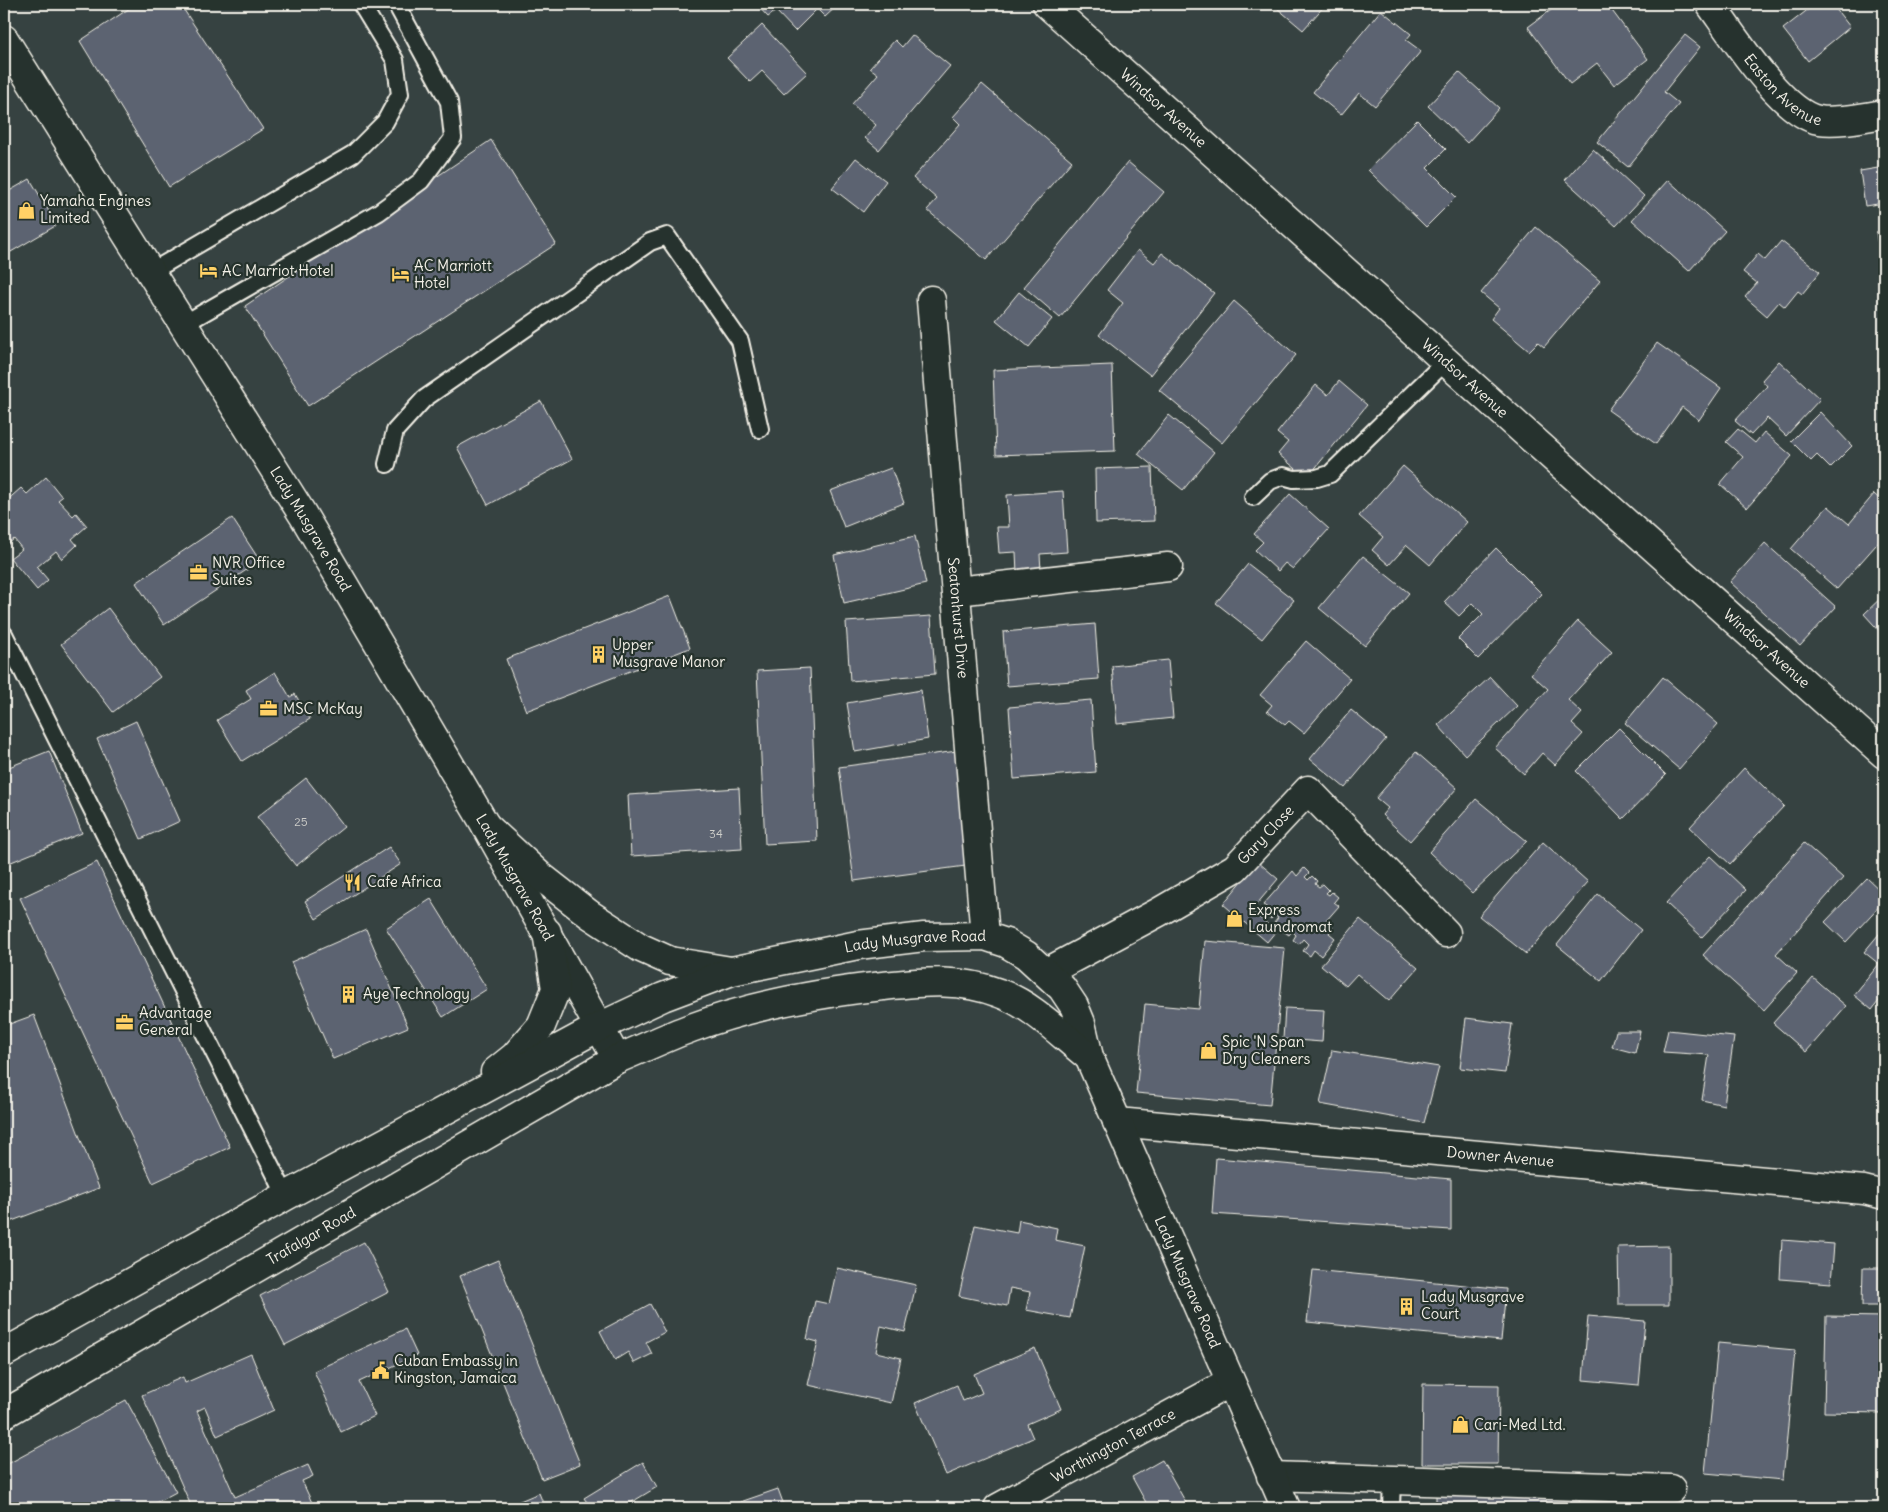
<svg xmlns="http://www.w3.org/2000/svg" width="1888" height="1512" viewBox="0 0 1888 1512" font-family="Delius,sans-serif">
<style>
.building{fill:#5b6471;stroke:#f4f1e8}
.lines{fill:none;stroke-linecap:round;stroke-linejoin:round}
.service-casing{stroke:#f4f1e8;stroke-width:20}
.minor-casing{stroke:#f4f1e8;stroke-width:31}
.secondary-casing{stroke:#f4f1e8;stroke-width:31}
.primary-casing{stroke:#f4f1e8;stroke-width:31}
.service{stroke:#26332d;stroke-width:16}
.minor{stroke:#26332d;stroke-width:28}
.secondary{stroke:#26332d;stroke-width:28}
.primary{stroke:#26332d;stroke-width:28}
.labels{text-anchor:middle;stroke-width:4.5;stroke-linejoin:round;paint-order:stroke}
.number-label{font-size:12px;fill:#cececa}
.street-label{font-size:15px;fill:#f4f1e8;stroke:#26332d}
.poi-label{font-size:15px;fill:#f4f1e8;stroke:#26332d;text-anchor:start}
</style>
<rect width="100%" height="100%" fill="#364241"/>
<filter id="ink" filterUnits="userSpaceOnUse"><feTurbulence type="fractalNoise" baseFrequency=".02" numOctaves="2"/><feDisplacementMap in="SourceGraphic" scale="10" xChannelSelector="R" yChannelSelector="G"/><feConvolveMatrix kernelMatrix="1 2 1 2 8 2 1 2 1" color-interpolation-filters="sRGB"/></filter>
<g filter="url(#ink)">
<g class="building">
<path d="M136 4H180L263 129 169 187 80 41Z"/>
<path d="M756 4H839L825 17 817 9 795 31 776 11 768 17Z"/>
<path d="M1281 4H1326L1303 30 1277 8Z"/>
<path d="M1559 4H1607L1648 59 1614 85 1597 63 1570 84 1528 27Z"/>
<path d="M1807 4H1840L1835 8 1850 27 1808 61 1783 29 1810 8Z"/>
<path d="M1381 10 1411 34 1406 40 1421 51 1375 106 1359 93 1341 115 1313 92Z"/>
<path d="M762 25 807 73 784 94 762 71 750 82 727 58Z"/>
<path d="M912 35 950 66 879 150 865 138 876 125 852 104 878 74 870 68 895 40 902 47Z"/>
<path d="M1685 35 1700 47 1664 92 1679 104 1628 167 1597 142Z"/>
<path d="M1459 72 1499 108 1467 143 1428 106Z"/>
<path d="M982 84 1072 161 986 260 927 210 937 199 913 178 960 124 953 117Z"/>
<path d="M1417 120 1446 149 1427 168 1456 197 1426 227 1368 170Z"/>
<path d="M491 140 556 244 308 406 245 306Z"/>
<path d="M1593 149 1644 196 1616 226 1565 180Z"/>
<path d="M856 158 886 181 863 212 832 188Z"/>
<path d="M1128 162 1164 192 1060 318 1024 287Z"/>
<path d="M1884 167V203L1865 206 1860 171Z"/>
<path d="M30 179 57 225 4 256V194Z"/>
<path d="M1668 180 1725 231 1689 271 1632 220Z"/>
<path d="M1536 227 1600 281 1544 347 1538 342 1529 351 1491 319 1499 308 1481 293Z"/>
<path d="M1884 231V252L1879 253 1876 232Z"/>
<path d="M1781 241 1820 272 1802 294 1798 291 1785 307 1779 302 1767 316 1745 297 1757 283 1743 272 1758 254 1765 260Z"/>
<path d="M1138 250 1154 263 1162 253 1214 293 1150 375 1099 335 1123 303 1107 290Z"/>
<path d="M1019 292 1052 319 1029 347 996 320Z"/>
<path d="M1234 301 1296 355 1222 443 1159 390Z"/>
<path d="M1657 343 1721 388 1699 420 1682 407 1656 444 1608 410Z"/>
<path d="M1779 361 1820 399 1786 436 1767 418 1751 435 1735 421 1767 386 1762 380Z"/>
<path d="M1112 365 1115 451 996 455 993 370Z"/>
<path d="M1339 381 1367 405 1307 478 1278 454 1288 442 1277 433 1316 385 1328 395Z"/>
<path d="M541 401 572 459 488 505 457 447Z"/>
<path d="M1820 412 1852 446 1830 468 1817 455 1811 461 1791 441Z"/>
<path d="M1169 415 1214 452 1183 490 1138 454Z"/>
<path d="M1738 429 1755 443 1764 432 1792 456 1747 508 1720 484 1743 457 1726 442Z"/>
<path d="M1403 466 1467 522 1430 565 1407 545 1389 565 1372 550 1383 537 1359 516Z"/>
<path d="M1152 467 1154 521 1096 523 1095 469Z"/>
<path d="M891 468 904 503 844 527 830 491Z"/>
<path d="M46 477 62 497 58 500 73 516 76 513 87 526 72 539 77 545 62 559 56 551 37 567 48 580 37 590 10 558 22 549 14 539 7 545 4 541V503L21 488 27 494Z"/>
<path d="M1063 491 1067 552 1040 554 1041 571 1017 573 1016 552 999 553 997 527H1009L1007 495Z"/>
<path d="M1290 494 1329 529 1293 569 1285 563 1278 571 1255 550 1263 542 1254 534Z"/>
<path d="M1874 494 1884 503V536L1837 589 1791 549 1828 506 1849 524Z"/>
<path d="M232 518 260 561 164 625 136 583Z"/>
<path d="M915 536 926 584 844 603 834 555Z"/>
<path d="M1765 543 1836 607 1800 646 1730 582Z"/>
<path d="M1496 548 1542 594 1478 659 1458 639 1483 614 1472 603 1459 616 1444 602Z"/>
<path d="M1363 556 1409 593 1365 646 1319 608Z"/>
<path d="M1248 564 1294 600 1262 639 1216 603Z"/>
<path d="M1884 595V636L1864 614Z"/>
<path d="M670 596 690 648 526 711 506 659Z"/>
<path d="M108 608 160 677 113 712 61 644Z"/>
<path d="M931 616 935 674 850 681 846 622Z"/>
<path d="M1578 621 1612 652 1568 700 1582 713 1572 724 1583 734 1555 765 1542 753 1524 774 1495 748 1548 689 1531 674Z"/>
<path d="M1095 624 1099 679 1007 686 1003 632Z"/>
<path d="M1306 641 1350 679 1304 733 1289 721 1285 725 1267 711 1272 705 1260 695Z"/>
<path d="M1168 660 1173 718 1117 724 1112 666Z"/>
<path d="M810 668 817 841 765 844 757 671Z"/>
<path d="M275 672 290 697 295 694 310 719 242 761 217 720 251 699 246 690Z"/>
<path d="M1490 677 1517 706 1465 755 1438 725Z"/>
<path d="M1663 677 1718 724 1679 769 1625 723Z"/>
<path d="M921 690 928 739 855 752 847 703Z"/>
<path d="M1091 700 1096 772 1014 779 1009 707Z"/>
<path d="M1351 710 1386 739 1345 788 1310 759Z"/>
<path d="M136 721 180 821 141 839 97 739Z"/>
<path d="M1619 728 1666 775 1623 819 1576 771Z"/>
<path d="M49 751 82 833 4 865V769Z"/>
<path d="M957 751 973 865 854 881 839 767Z"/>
<path d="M1416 752 1457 788 1410 841 1382 815 1388 808 1376 798Z"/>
<path d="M1744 768 1784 806 1730 864 1690 827Z"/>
<path d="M306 778 344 827 296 866 257 817Z"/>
<path d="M739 788 742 849 631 856 628 795Z"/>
<path d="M1476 799 1527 841 1472 893 1429 852Z"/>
<path d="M1543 842 1588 882 1526 954 1479 916Z"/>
<path d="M1804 843 1843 878 1776 954 1797 973 1764 1010 1703 955Z"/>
<path d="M389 847 401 864 316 919 305 901Z"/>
<path d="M1710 856 1746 890 1702 937 1666 903Z"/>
<path d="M97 862 230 1147 153 1183 20 898Z"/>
<path d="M1258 862 1278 879 1251 911 1276 931 1267 942 1223 904Z"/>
<path d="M1304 868 1309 873 1305 877 1308 880 1312 876 1317 881 1315 884 1319 887 1323 884 1329 890 1326 893 1329 895 1332 892 1338 897 1334 902 1339 906 1325 922 1333 928 1329 933 1335 938 1321 956 1314 950 1310 956 1303 951 1308 944 1303 939 1299 944 1293 940 1296 935 1292 931 1289 935 1283 931 1286 927 1283 924 1280 928 1274 923 1278 918 1274 915 1271 919 1265 914 1269 909 1263 905 1293 871 1297 876Z"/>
<path d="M1867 878 1884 894V901L1846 942 1825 922Z"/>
<path d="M1598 894 1641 930 1601 981 1557 945Z"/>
<path d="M431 899 487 989 443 1017 386 928Z"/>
<path d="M1360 919 1418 968 1389 1001 1357 974 1346 986 1321 965Z"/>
<path d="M1884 928V994L1872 1010 1854 995 1879 964 1864 952Z"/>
<path d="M366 929 408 1027 333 1059 291 962Z"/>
<path d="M1205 941 1285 948 1270 1105 1136 1093 1145 1004 1199 1009Z"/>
<path d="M1813 978 1846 1006 1806 1052 1773 1023Z"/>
<path d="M1285 1008 1324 1010 1322 1042 1283 1039Z"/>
<path d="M34 1015 99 1188 4 1224V1026Z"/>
<path d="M1466 1018 1512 1024 1505 1073 1460 1068Z"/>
<path d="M1668 1030 1734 1037 1724 1105 1702 1100 1709 1055 1663 1052Z"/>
<path d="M1616 1031H1640L1635 1053 1612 1047Z"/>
<path d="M1332 1050 1439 1067 1424 1123 1320 1104Z"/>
<path d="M1216 1158 1451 1179V1230L1212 1214Z"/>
<path d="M1019 1220 1057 1228 1055 1240 1085 1246 1070 1318 1026 1310 1030 1292 1010 1288 1007 1306 959 1296 975 1225 1017 1233Z"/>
<path d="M1782 1240 1834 1244 1831 1283 1780 1279Z"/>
<path d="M364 1242 389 1292 285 1345 260 1296Z"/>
<path d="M1669 1246V1305H1619L1618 1247Z"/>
<path d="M498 1260 580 1464 542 1479 460 1276Z"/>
<path d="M837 1268 916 1285 905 1332 881 1326 876 1352 901 1358 891 1403 808 1385 818 1342 807 1339 815 1301 829 1304Z"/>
<path d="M1863 1268H1884V1306H1862Z"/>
<path d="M1313 1270 1506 1289 1501 1341 1307 1322Z"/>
<path d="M650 1304 665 1332 646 1342 652 1354 634 1363 628 1352 615 1360 600 1331Z"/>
<path d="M1588 1316 1645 1321 1639 1385 1583 1380Z"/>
<path d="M1826 1316 1884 1317V1413L1824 1412Z"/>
<path d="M405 1329 417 1355 359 1382 375 1416 341 1432 314 1371Z"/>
<path d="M1718 1343 1795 1350 1783 1480 1705 1473Z"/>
<path d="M1035 1348 1061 1409 1027 1424 1033 1438 946 1475 915 1403 957 1385 963 1401 982 1393 974 1374Z"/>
<path d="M251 1354 274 1410 217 1436 205 1407 197 1411 235 1497 308 1465 313 1476 302 1481 314 1507 310 1508H192L142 1395 183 1377 185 1383Z"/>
<path d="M1423 1384 1499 1385 1498 1464H1422Z"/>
<path d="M126 1400 176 1492 146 1508H4V1466Z"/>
<path d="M1162 1460 1189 1508H1149L1132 1477Z"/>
<path d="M643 1462 657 1487 622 1508H591L584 1498Z"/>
<path d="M778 1489 785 1508H723Z"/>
<path d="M1436 1492 1580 1495 1579 1508H1436Z"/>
<path d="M539 1493 545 1508H509L508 1506Z"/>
</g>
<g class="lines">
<defs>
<g id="service">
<path d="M149 273 353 154 385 122 400 94 395 60 361 4"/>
<path d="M182 325 379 212 421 181 453 138 449 102 396 4"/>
<path d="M387 464 395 431 424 399 650 242 667 236 740 341 760 429"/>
<path d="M1253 497 1270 481 1283 476 1294 479 1317 478 1330 474 1446 361"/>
<path d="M4 634 286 1196"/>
<path d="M1391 1508 1392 1479"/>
</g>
<g id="minor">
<path id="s1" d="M1047 4 1884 754"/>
<path id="s2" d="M1710 4C1732 34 1782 114 1819 120 1837 123 1866 117 1884 114"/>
<path id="s3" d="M931 300 985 936"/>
<path d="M957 591 1168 567"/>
<path id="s4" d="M1047 972 1159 912 1235 868 1308 790 1446 933"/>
<path id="s5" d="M1117 1122 1864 1190 1884 1195"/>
<path d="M1271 1476 1671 1489"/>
<path id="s6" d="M998 1508 1229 1383"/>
</g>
<g id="secondary">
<path id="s7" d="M4 39 303 515 486 826 617 1059"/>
</g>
<g id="primary">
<path d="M486 826 539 875 589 914 641 948 670 961 731 971"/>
<path d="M495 1072 515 1056 541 1026 556 989 547 932"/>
<path id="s8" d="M4 1353 286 1196 599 1027 663 997 732 971 858 945 924 937 985 936 1006 943 1026 955 1062 988 1074 1006 1081 1023 1089 1057 1286 1508"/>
<path id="s9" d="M4 1414 617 1059C642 1049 666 1037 691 1028 752 1005 819 993 883 986 924 982 961 978 999 993 1033 1005 1061 1035 1089 1057"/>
</g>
</defs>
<use href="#service" class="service-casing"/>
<use href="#minor" class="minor-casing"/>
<use href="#secondary" class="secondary-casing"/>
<use href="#primary" class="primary-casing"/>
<use href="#service" class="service"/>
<use href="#minor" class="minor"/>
<use href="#secondary" class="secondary"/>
<use href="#primary" class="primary"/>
</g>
</g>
<defs>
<symbol id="shop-bare" viewBox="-9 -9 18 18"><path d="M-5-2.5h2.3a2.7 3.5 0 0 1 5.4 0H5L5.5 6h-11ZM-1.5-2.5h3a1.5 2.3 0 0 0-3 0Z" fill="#ffd166" stroke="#26332d" stroke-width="2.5" paint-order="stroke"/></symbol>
<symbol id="hotel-bare" viewBox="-9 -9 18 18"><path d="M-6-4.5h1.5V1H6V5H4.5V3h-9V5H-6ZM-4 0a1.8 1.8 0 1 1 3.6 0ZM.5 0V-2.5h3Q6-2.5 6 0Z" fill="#ffd166" stroke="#26332d" stroke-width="2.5" paint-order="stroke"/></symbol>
<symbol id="office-bare" viewBox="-9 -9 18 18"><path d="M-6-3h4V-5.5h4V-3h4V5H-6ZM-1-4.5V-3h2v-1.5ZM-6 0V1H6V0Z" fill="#ffd166" stroke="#26332d" stroke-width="2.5" paint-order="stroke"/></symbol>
<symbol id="building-bare" viewBox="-9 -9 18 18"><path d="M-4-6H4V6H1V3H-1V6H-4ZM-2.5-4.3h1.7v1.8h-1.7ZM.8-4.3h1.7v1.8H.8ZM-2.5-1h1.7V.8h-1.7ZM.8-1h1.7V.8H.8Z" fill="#ffd166" stroke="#26332d" stroke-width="2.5" paint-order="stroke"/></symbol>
<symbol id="restaurant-bare" viewBox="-9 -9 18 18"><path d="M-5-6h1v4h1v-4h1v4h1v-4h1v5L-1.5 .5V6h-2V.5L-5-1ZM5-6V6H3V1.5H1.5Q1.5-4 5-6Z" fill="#ffd166" stroke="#26332d" stroke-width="2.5" paint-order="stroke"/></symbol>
<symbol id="civic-bare" viewBox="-9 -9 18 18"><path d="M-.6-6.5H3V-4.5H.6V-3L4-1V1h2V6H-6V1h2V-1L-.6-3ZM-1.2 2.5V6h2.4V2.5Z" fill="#ffd166" stroke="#26332d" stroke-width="2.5" paint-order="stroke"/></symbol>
</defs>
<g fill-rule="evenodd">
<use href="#shop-bare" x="14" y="198" width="25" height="25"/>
<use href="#hotel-bare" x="196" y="258" width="25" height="25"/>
<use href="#hotel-bare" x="388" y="262" width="25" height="25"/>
<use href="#office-bare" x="186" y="560" width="25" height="25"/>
<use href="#building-bare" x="586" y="642" width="25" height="25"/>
<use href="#office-bare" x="256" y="696" width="25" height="25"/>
<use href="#restaurant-bare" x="340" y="870" width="25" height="25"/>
<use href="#shop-bare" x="1222" y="906" width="25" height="25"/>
<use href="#building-bare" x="336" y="982" width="25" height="25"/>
<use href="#office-bare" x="112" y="1010" width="25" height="25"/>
<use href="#shop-bare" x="1196" y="1038" width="25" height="25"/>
<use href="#building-bare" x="1394" y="1294" width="25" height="25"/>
<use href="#civic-bare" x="368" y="1358" width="25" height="25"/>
<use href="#shop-bare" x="1448" y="1412" width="25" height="25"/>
</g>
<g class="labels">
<g class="number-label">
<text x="301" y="826">25</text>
<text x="716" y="838">34</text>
</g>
<g class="street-label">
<text dy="5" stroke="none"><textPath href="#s2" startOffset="114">Easton Avenue</textPath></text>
<text dy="5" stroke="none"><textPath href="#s1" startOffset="156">Windsor Avenue</textPath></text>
<text dy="5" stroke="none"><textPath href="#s1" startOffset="561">Windsor Avenue</textPath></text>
<text dy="5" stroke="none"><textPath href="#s7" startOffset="578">Lady Musgrave Road</textPath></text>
<text dy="5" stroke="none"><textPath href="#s3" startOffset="319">Seatonhurst Drive</textPath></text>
<text dy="5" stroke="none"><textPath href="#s1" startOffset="966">Windsor Avenue</textPath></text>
<text dy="5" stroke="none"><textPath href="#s4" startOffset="260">Gary Close</textPath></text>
<text dy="5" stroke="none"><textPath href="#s7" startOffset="982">Lady Musgrave Road</textPath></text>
<text dy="5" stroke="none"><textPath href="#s8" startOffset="1009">Lady Musgrave Road</textPath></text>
<text dy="5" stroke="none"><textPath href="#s5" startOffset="385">Downer Avenue</textPath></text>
<text dy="5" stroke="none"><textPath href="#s9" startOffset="355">Trafalgar Road</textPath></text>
<text dy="5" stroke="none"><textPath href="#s8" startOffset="1494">Lady Musgrave Road</textPath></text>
<text dy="5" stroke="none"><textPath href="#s6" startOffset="131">Worthington Terrace</textPath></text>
</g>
<g class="poi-label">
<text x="40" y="206">Yamaha Engines<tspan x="40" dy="17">Limited</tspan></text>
<text x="414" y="271">AC Marriott<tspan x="414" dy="17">Hotel</tspan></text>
<text x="222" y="276">AC Marriot Hotel</text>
<text x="212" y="568">NVR Office<tspan x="212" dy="17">Suites</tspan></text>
<text x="612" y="650">Upper<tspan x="612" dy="17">Musgrave Manor</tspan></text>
<text x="283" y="714">MSC McKay</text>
<text x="367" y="887">Cafe Africa</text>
<text x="1248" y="915">Express<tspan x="1248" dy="17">Laundromat</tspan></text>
<text x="363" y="999">Aye Technology</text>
<text x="139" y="1018">Advantage<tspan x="139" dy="17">General</tspan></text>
<text x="1222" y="1047">Spic 'N Span<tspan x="1222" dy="17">Dry Cleaners</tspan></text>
<text x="1421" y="1302">Lady Musgrave<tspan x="1421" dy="17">Court</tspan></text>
<text x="394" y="1366">Cuban Embassy in<tspan x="394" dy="17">Kingston, Jamaica</tspan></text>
<text x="1474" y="1430">Cari-Med Ltd.</text>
</g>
</g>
<rect width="1888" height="1512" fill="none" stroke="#26332d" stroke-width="20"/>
<rect x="10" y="10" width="1868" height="1492" fill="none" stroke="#f4f1e8" stroke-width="2" filter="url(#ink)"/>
</svg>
